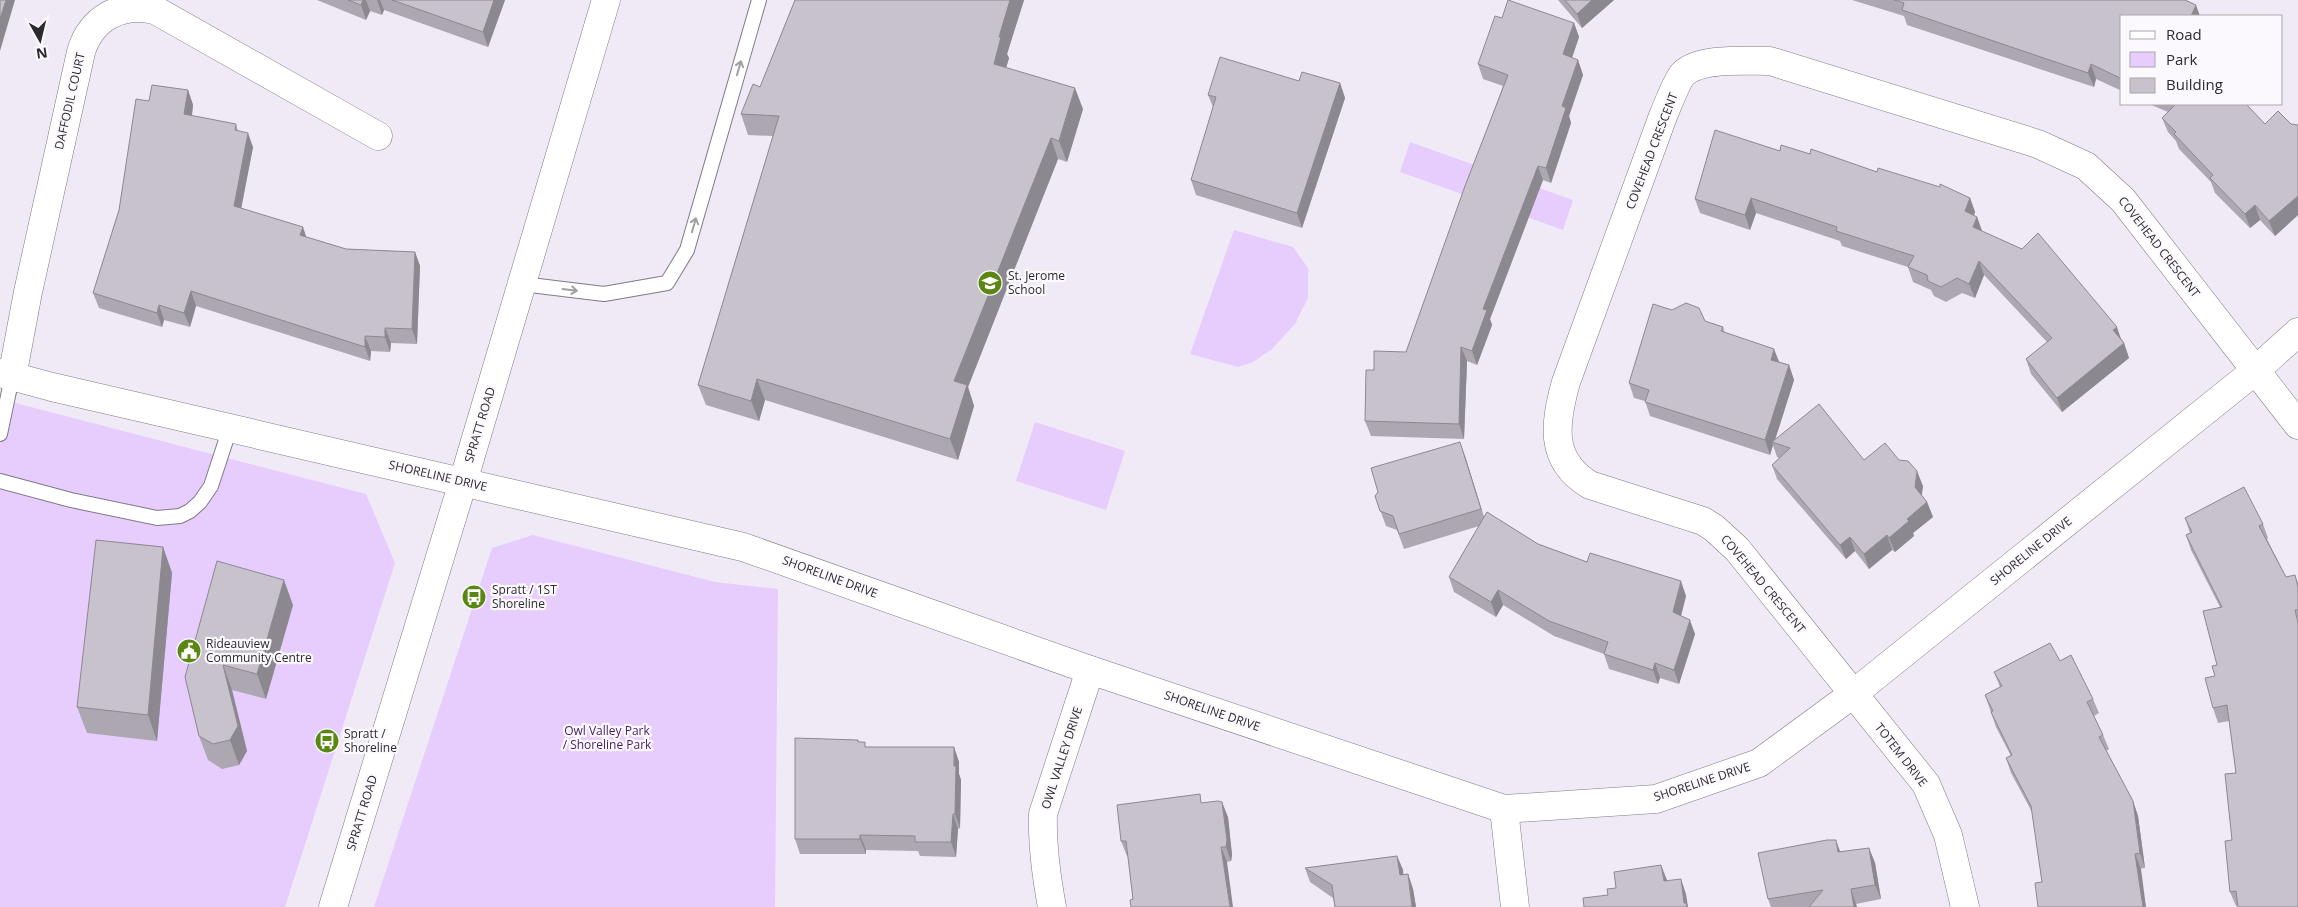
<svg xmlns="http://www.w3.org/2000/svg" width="2298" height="907" viewBox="0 0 2298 907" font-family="'Open Sans',sans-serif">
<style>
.green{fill:#e7cdfd}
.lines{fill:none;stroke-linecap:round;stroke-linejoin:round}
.service-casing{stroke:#7f7a84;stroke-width:16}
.minor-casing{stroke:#7f7a84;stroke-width:29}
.tertiary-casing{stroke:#7f7a84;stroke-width:29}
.service{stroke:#fff;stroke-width:14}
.minor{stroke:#fff;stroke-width:28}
.tertiary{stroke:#fff;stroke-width:28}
.wall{fill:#aca7b0}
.shaded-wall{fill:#8c8890}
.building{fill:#c8c2cd;stroke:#8c8890}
.oneway{stroke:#a09fa1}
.labels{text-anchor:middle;stroke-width:4.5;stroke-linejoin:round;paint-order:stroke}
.street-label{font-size:12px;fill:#2c2a2e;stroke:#fcf9fe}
.poi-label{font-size:12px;fill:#2c2a2e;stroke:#fcf9fe;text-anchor:start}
.park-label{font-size:12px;fill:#471d61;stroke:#fcf9fe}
</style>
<rect width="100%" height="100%" fill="#f0eaf6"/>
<g class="green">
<path d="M1410 142 1573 200 1563 230 1400 172Z"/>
<path d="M1234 230 1293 247 1308 268V298L1295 324 1272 349 1253 362 1238 367 1190 354Z"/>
<path d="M0 399 366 494 395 563 285 907H0Z"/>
<path d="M1035 422 1125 451 1106 510 1016 481Z"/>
<path d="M533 535 715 582 778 589 775 907H374L492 548Z"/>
</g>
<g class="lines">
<defs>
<g id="service">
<path d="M522 284 604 294 667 283 687 250 759 0"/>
<path d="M0 434 12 377"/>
<path d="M0 481 71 500 157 518 180 516 190 511 200 502 211 486 230 428"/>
</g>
<g id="minor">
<path d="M12 377 28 292 81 52C91 18 121 2 155 10L378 136"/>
<path d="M1504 809 1515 907"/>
<path d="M1052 907C1046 875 1042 846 1043 814L1090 670"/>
<path d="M1965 907 1948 835 1926 784 1737 549 1714 528 1703 521 1590 485C1548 460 1555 422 1566 382L1663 116C1667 107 1677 80 1683 74 1700 57 1748 61 1770 61L2038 144 2086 166 2123 200 2298 425"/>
</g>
<g id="tertiary">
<path d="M0 373 52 387 743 547 1090 670 1504 809 1656 799 1759 763 1853 694 2256 370 2298 332"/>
<path d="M333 907 463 482 606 0"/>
</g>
</defs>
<use href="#service" class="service-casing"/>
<use href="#minor" class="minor-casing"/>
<use href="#tertiary" class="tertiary-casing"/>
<use href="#service" class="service"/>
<use href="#minor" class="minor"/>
<use href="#tertiary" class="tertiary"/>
</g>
<g class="wall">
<path d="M317 0H505L488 47 384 10 382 15 370 11 366 20Z"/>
<path d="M795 0H1024L1007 54 1009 58 1006 68 1083 109 1067 162 1058 159 968 387 974 406 958 460 765 400 759 421 706 405 698 385 773 136 748 135 741 114 760 87Z"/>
<path d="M1558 0H1614L1582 28Z"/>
<path d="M1852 0H2185L2122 16V91L2096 79 2094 87 1907 25 1904 16Z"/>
<path d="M1502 18 1574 23 1579 37 1572 58 1578 60 1583 75 1569 116 1571 123 1551 183 1543 180 1490 319 1492 325 1477 365 1467 361 1464 439 1371 436 1365 421 1374 370 1406 352 1503 86 1483 79 1478 64Z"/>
<path d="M1299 81 1340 83 1345 98 1302 228 1196 195 1191 180 1213 107 1208 95Z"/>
<path d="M188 90 193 105 192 116 236 124 238 131 253 147 241 208 306 237 346 249 415 252 420 266 417 344 391 343 390 352 371 351 370 361 196 306 190 327 164 320 162 327 99 308 93 293 119 210 149 101Z"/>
<path d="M2149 104H2246L2265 124 2298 125V215L2275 236 2260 220 2250 228 2215 193 2211 182 2179 149 2176 141 2168 132 2162 118 2168 112Z"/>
<path d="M1780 151 1810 154 1970 198 1975 212 1974 215 1977 217 1982 231 2122 340 2124 343 2129 358 2062 412 2031 374 2026 359 2047 342 1984 275 1975 298 1962 293 1946 302 1934 296 1931 290 1913 282 1908 267 1842 246 1840 241 1756 213 1750 230 1700 213 1695 199Z"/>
<path d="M1705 321 1723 327 1725 333 1779 362 1789 365 1794 380 1775 440 1864 460H1899L1923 486 1921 495 1927 502 1933 517 1913 533 1914 536 1895 552 1892 550 1869 569 1855 551 1846 559 1777 479 1772 465 1779 458 1777 457 1773 445 1770 455 1650 416 1645 401 1634 398 1629 383Z"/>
<path d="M1465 456 1484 517 1538 544 1587 562 1686 596 1681 616 1695 634 1679 684 1660 678 1658 684 1609 669 1604 654 1554 636 1503 605 1496 617 1454 592 1449 577 1479 526 1404 549 1397 530 1386 526 1375 496Z"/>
<path d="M2185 518 2263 524 2268 538 2267 539 2286 577 2295 575 2298 583V907L2236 906 2230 892 2236 773 2229 721 2218 723 2213 708 2215 676 2217 665 2220 607 2191 550 2186 535 2190 533Z"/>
<path d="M163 547 172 573 157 741 87 733 77 707Z"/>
<path d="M293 605 266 699 232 690 247 751 239 765 222 769 208 760 199 736 185 677Z"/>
<path d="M2060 661 2093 699 2099 713 2094 716 2103 735 2109 749 2106 751 2133 801 2138 816 2145 868 2042 882 2032 812 2011 773 2006 758 2011 756 1996 727 1985 695 2000 687 1994 672Z"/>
<path d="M858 740 859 742 867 747H954L959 762V774L961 780 960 828 958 829 956 857 920 856 918 851 866 850V854H800L795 839Z"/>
<path d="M1203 803 1228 817 1232 855 1231 861 1227 862 1133 899 1128 856H1127L1121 841Z"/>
<path d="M1869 848 1875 863 1881 899 1856 904 1857 907H1771L1768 899 1840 852Z"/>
<path d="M1397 856 1403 870V875L1408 874 1413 889 1416 907H1335L1333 898 1310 882 1305 868Z"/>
</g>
<g class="shaded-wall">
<path d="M6 0H15L0 51V19Z"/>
<path d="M363 0H366L370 11 366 20 361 5Z"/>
<path d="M377 0H380L384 10 382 15Z"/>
<path d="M494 0H505L488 47 483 32Z"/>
<path d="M1010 0H1024L1007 54 1009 58 1001 85 994 64 999 37Z"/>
<path d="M1592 0H1614L1582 28 1577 14Z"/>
<path d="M2196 5 2200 16H2191Z"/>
<path d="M1574 23 1579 37 1568 69 1563 54Z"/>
<path d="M1578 60 1583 75 1569 116 1571 123 1551 183 1546 168 1562 106Z"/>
<path d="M2091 64 2096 79 2094 87 2088 73Z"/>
<path d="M1340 83 1345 98 1302 228 1297 213Z"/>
<path d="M1075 88 1083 109 1067 162 1059 141Z"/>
<path d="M188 90 193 105 190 129 184 114Z"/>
<path d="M248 133 253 147 239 220 234 206Z"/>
<path d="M1051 138 1058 159 968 387 974 406 958 460 950 439 954 381Z"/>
<path d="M1538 166 1543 180 1490 319 1492 325 1477 365 1472 351 1483 309Z"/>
<path d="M2298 196V215L2275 236 2269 221Z"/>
<path d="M1751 198 1756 213 1750 230 1745 215Z"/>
<path d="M1970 198 1975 212 1970 226 1965 211Z"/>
<path d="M2255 205 2260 220 2250 228 2245 214Z"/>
<path d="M1977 217 1982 231 1973 227Z"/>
<path d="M303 227 308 242 300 235Z"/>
<path d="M415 252 420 266 417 344 412 329Z"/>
<path d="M1979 261 1984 275 1975 298 1969 284Z"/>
<path d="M191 291 196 306 190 327 184 313Z"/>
<path d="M159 305 164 320 162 327 157 313Z"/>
<path d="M2117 327 2122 342 2113 330Z"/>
<path d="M385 328 391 343 390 352 385 337Z"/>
<path d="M365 336 371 351 370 361 365 347Z"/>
<path d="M2124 343 2129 358 2062 412 2057 398Z"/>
<path d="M1461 347 1467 361 1464 439 1459 424Z"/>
<path d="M1774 349 1780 364 1771 360Z"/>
<path d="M1789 365 1794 380 1774 443 1772 442 1773 445 1770 455 1765 440Z"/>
<path d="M757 379 765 400 759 421 751 401Z"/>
<path d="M1460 442 1465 456 1486 524 1481 509Z"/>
<path d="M1917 471 1923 486 1921 502 1915 487Z"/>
<path d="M1927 502 1933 517 1913 533 1914 536 1895 552 1889 538 1907 519Z"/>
<path d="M1887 535 1892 550 1869 569 1864 554Z"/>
<path d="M1850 537 1855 551 1846 559 1840 545Z"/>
<path d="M163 547 172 573 157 741 148 715Z"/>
<path d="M284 580 293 605 266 699 257 674Z"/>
<path d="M1681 581 1686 596 1678 627 1673 612Z"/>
<path d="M1498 590 1503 605 1496 617 1491 602Z"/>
<path d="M1690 620 1695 634 1679 684 1674 670Z"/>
<path d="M1655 663 1660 678 1658 684 1653 670Z"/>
<path d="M223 665 232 690 247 751 239 765 230 740Z"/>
<path d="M954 747 959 762V774L961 780 960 828 955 814Z"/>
<path d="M2133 801 2138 816 2145 868 2140 853Z"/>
<path d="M1222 802 1228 817 1232 855 1231 861 1226 847Z"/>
<path d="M953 814 958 829 956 857 951 842Z"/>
<path d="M860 835 866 850V854L860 839Z"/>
<path d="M1836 840 1841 854 1838 852Z"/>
<path d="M1221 847 1227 862 1233 907H1230Z"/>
<path d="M1869 848 1875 863 1881 899 1875 885Z"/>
<path d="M2135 854 2141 869 2146 907H2143Z"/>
<path d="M1397 856 1403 870 1405 890 1400 875Z"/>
<path d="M1661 865 1667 880 1669 896 1664 881Z"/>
<path d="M1408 874 1413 889 1416 907H1412Z"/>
<path d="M1681 879 1686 894 1688 907H1685L1684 903Z"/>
<path d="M1851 889 1857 907H1854Z"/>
</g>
<g class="building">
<path d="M0 0H6L0 19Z"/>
<path d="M348 0H363L361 5Z"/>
<path d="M392 0H494L483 32Z"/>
<path d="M795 0H1010L999 37H1001L994 64 1075 88 1059 141 1051 138 954 381 967 385 950 439 757 379 751 401 698 385 779 116 741 114 753 84 760 87Z"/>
<path d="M1508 0 1574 23 1563 54 1578 60 1562 106 1566 108 1546 168 1538 166 1483 309 1487 310 1472 351 1461 347 1459 424 1365 421 1366 370H1374V351L1406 352 1465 186 1508 75 1478 64 1495 16 1502 18Z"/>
<path d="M1565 0H1592L1577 14Z"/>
<path d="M1894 0H2185L2196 5 2191 16H2192H2122V79L2091 64 2088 73 1902 10 1904 3Z"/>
<path d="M1220 57 1299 81 1302 72 1340 83 1297 213 1191 180 1216 97 1208 95Z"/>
<path d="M152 85 188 90 184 114 236 124 235 130 248 133 234 206 303 227 300 235 346 249 415 252 412 329 385 328V337L365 336V347L191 291 184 313 159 305 157 313 93 293 119 210 136 99 149 101Z"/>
<path d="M2175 104H2246L2265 124 2278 111 2291 124 2298 125V196L2269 221 2255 205 2245 214 2210 178 2213 175 2174 134 2176 132 2162 118 2176 104Z"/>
<path d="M1715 130 1780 151 1781 145 1810 154 1811 149 1877 172 1878 168 1940 187V184L1970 198 1965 211 1977 217 1973 227 2022 249 2038 233 2117 327 2113 330 2124 343 2057 398 2026 359 2052 338 1979 261 1969 284 1957 278 1941 287 1928 281 1927 275 1908 267 1914 256 1836 231 1837 227 1751 198 1745 215 1695 199Z"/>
<path d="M1686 303 1699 308 1705 321 1723 327 1721 331 1774 349 1771 360 1789 365 1765 440 1645 402 1649 390 1629 383 1653 304 1672 310Z"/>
<path d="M1819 404 1864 460 1885 443 1899 460 1908 461 1917 471 1915 487 1927 502 1907 519 1909 521 1889 538 1887 535 1864 554 1850 537 1840 545 1772 465 1790 448 1772 442Z"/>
<path d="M1460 442 1481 509 1399 534 1393 516 1380 511 1375 496 1378 492 1371 468Z"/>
<path d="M2244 487 2263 524 2259 526 2286 577 2295 575 2298 587V610H2295L2298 623V907H2238L2236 891 2230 892 2225 841 2232 840 2225 774 2236 773 2227 705 2213 708 2205 678 2215 676 2212 666 2217 665 2203 611 2222 607 2186 535 2192 532 2185 518Z"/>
<path d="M1487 512 1538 544 1587 562 1590 553 1681 581 1673 612 1690 620 1674 670 1655 663 1653 670 1604 654 1608 642 1549 621 1498 590 1491 602 1449 577Z"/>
<path d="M96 540 163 547 148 715 77 707Z"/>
<path d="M217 561 284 580 257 674 223 665 238 726 230 740 213 744 199 736 185 677Z"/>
<path d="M2050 643 2060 661 2071 655 2093 699 2087 702 2103 735 2099 737 2133 801 2140 853 2135 854 2143 907H2038L2035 883 2042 882 2031 806 2006 758 2012 755 1991 712 1993 711 1985 695 2002 686 1994 672Z"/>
<path d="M795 738 858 740V742H865V747H954V766H956L955 814H953L951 842H915V836L860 835V839H795Z"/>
<path d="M1200 794 1201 803 1218 801 1222 802 1227 840 1226 847H1221L1230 907H1131L1130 900 1133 899 1126 841H1121L1117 805Z"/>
<path d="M1827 840H1836L1838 852 1869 848 1875 885 1851 889 1854 907H1809L1823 890 1768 899 1758 853Z"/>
<path d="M1397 856 1400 875 1408 874 1412 907H1335L1332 885 1305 868Z"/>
<path d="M1661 865 1664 881 1681 879 1684 903H1686L1687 907H1584L1583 898 1608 895 1607 889 1616 888 1614 872Z"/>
</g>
<defs><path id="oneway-shaft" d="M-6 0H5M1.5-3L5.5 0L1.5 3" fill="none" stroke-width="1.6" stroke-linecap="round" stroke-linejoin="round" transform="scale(1.25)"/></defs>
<g class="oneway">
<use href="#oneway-shaft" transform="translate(739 68) rotate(-74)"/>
<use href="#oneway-shaft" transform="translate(694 225) rotate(-74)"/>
<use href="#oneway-shaft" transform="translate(570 290) rotate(7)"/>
</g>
<defs>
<symbol id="school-disc" viewBox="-11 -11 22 22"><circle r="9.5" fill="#5a8613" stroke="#fcf9fe"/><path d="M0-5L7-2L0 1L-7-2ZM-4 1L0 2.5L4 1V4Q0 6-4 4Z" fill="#fff"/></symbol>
<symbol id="bus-disc" viewBox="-11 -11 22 22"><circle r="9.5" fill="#5a8613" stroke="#fcf9fe"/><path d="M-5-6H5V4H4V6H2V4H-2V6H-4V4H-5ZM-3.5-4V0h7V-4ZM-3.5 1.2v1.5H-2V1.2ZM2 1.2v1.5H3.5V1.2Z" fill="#fff"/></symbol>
<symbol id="civic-disc" viewBox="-11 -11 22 22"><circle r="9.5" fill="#5a8613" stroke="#fcf9fe"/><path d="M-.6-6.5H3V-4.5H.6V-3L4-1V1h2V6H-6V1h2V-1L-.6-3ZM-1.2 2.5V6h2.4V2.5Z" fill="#fff"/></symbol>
</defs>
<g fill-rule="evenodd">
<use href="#school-disc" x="976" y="269" width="28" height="28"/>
<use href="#bus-disc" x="460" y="583" width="28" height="28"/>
<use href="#civic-disc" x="175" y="637" width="28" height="28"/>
<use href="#bus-disc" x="313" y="727" width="28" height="28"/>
</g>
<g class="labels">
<g class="street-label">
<text transform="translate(70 101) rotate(-77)" y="4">DAFFODIL COURT</text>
<text transform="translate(1652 151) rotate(-69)" y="4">COVEHEAD CRESCENT</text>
<text transform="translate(2159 247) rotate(52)" y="4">COVEHEAD CRESCENT</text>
<text transform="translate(480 425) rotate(-73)" y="4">SPRATT ROAD</text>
<text transform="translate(438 476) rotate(13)" y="4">SHORELINE DRIVE</text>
<text transform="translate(2031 551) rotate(-39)" y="4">SHORELINE DRIVE</text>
<text transform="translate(830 577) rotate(20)" y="4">SHORELINE DRIVE</text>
<text transform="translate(1763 584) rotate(50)" y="4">COVEHEAD CRESCENT</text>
<text transform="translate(1212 711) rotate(19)" y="4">SHORELINE DRIVE</text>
<text transform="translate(1901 755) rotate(52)" y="4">TOTEM DRIVE</text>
<text transform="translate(1062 758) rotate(-72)" y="4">OWL VALLEY DRIVE</text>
<text transform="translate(1702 782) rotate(-18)" y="4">SHORELINE DRIVE</text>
<text transform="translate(362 813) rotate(-73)" y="4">SPRATT ROAD</text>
</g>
<g class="poi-label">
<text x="1008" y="280">St. Jerome<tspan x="1008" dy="14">School</tspan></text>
<text x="492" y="594">Spratt / 1ST<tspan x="492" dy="14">Shoreline</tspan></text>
<text x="206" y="648">Rideauview<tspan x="206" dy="14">Community Centre</tspan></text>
<text x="344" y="738">Spratt /<tspan x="344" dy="14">Shoreline</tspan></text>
</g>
<g class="park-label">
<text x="607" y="735">Owl Valley Park<tspan x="607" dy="14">/ Shoreline Park</tspan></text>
</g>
</g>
<rect x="2120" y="15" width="162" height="90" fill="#fcf9fe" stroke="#a9a6ab"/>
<rect x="2130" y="31" width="25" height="8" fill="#ffffff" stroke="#a9a6ab"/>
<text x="2166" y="40" font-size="15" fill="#2c2a2e">Road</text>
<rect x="2130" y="52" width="25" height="15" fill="#e7cdfd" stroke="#a9a6ab"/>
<text x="2166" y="65" font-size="15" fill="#2c2a2e">Park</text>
<rect x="2130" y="78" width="25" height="15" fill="#c8c2cd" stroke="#a9a6ab"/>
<text x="2166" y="90" font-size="15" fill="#2c2a2e">Building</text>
<g transform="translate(40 40) rotate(172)" stroke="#fcf9fe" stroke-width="4" paint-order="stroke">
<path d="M0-4L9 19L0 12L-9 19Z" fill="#2c2a2e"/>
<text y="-8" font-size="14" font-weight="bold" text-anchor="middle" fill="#2c2a2e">N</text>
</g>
</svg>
